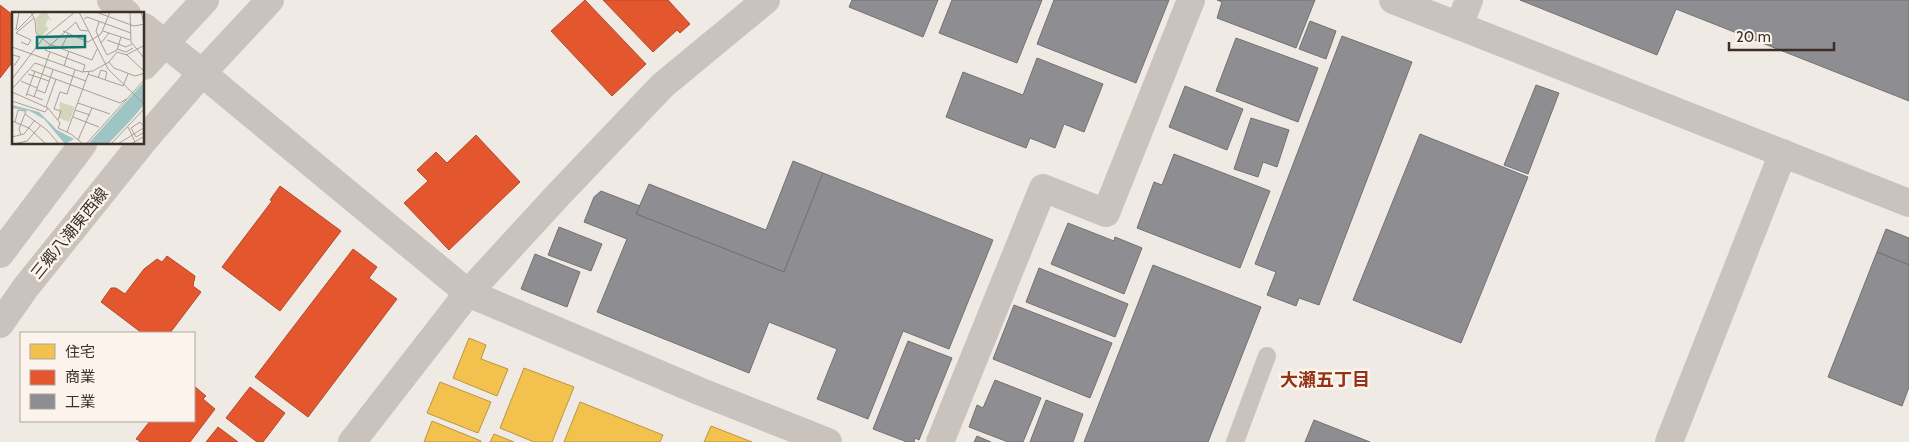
<svg xmlns="http://www.w3.org/2000/svg" width="1909" height="442" viewBox="0 0 1909 442" font-family="Cabin,'Noto Sans JP',sans-serif">
<style>
.homes{fill:#f2c14e;stroke:#bb9543}
.shops{fill:#e4572e;stroke:#b24b2c}
.industry{fill:#8d8d92;stroke:#757172}
.lines{fill:none;stroke-linecap:round;stroke-linejoin:round}
.service{stroke:#cac2bc;stroke-width:18}
.minor{stroke:#cac2bc;stroke-width:28}
.tertiary{stroke:#cac2bc;stroke-width:28}
.labels{text-anchor:middle;stroke-width:5;stroke-linejoin:round;paint-order:stroke}
.street-label{font-size:16px;fill:#3c2f29;stroke:#fcf4ec}
.neighbourhood-label{font-size:18px;font-weight:bold;fill:#953318;stroke:#fcf4ec}
.inset-road{fill:none;stroke:#a89f99;stroke-width:1}
.view{fill:#0f766e;fill-opacity:0.15;stroke:#0f766e;stroke-width:2.5}
.inset-edge{fill:none;stroke:#3c2f29;stroke-width:2.5}
</style>
<rect width="100%" height="100%" fill="#f0eae4"/>
<g class="homes">
<path d="M469 338 486 345 481 359 508 369 497 396 453 378Z"/>
<path d="M524 368 574 387 552 442H534L500 428Z"/>
<path d="M440 382 491 402 478 433 427 413Z"/>
<path d="M580 402 663 435 660 442H564Z"/>
<path d="M432 421 481 441V442H424Z"/>
<path d="M711 426 752 442H704Z"/>
<path d="M494 434 514 442H490Z"/>
</g>
<g class="shops">
<path d="M585 0 646 64 612 96 551 31Z"/>
<path d="M603 0H668L690 24 680 33 677 30 653 52Z"/>
<path d="M0 5 14 16V60L0 78Z"/>
<path d="M476 135 520 182 449 250 404 203 428 181 417 170 436 152 447 163Z"/>
<path d="M280 186 341 231 280 311 222 267 272 201 270 200Z"/>
<path d="M353 249 377 267 369 278 397 299 308 417 255 377Z"/>
<path d="M167 256 195 276 193 286 201 292 170 333H142L101 302 111 288H116L125 294 144 269 157 259 162 262Z"/>
<path d="M194 386 206 396 203 399 215 409 190 442H139L140 441 136 439 150 421H194Z"/>
<path d="M250 387 285 413 263 442H257L226 418Z"/>
<path d="M218 427 238 442H206Z"/>
</g>
<g class="industry">
<path d="M852 0H938L923 37 849 7Z"/>
<path d="M952 0H1042L1017 63 939 33Z"/>
<path d="M1054 0H1169L1136 83 1037 44Z"/>
<path d="M1217 0H1315L1296 48 1217 18 1222 2Z"/>
<path d="M1520 0H1909V101L1676 9 1657 55Z"/>
<path d="M1310 21 1336 31 1326 59 1299 49Z"/>
<path d="M1342 36 1412 62 1319 305 1299 298 1296 306 1267 295 1276 272 1255 264Z"/>
<path d="M1236 38 1318 68 1298 122 1216 91Z"/>
<path d="M1037 58 1103 84 1084 132 1064 124 1055 148 1030 138 1026 148 946 117 963 72 1023 95Z"/>
<path d="M1536 85 1559 93 1528 174 1504 165Z"/>
<path d="M1185 86 1243 109 1227 150 1169 127Z"/>
<path d="M1251 118 1289 130 1277 167 1263 162 1258 177 1234 169Z"/>
<path d="M1420 134 1528 177 1461 343 1353 300Z"/>
<path d="M1174 154 1270 191 1240 268 1137 228 1154 182 1162 185Z"/>
<path d="M793 161 823 173 784 272 636 214 649 184 766 230Z"/>
<path d="M823 173 993 240 949 349 903 331 868 419 817 399 837 349 769 322 749 373 597 312 627 239 584 222 594 197 601 191 640 206 636 214 784 272Z"/>
<path d="M1068 223 1114 241 1115 237 1142 248 1124 294 1051 264Z"/>
<path d="M559 227 602 244 591 271 548 255Z"/>
<path d="M1886 229 1909 238V265L1877 252Z"/>
<path d="M1877 252 1909 265V387L1902 406 1828 377Z"/>
<path d="M535 254 580 272 567 307 521 289Z"/>
<path d="M1153 265 1261 307 1208 442H1084Z"/>
<path d="M1039 268 1128 304 1115 337 1026 302Z"/>
<path d="M1014 305 1112 343 1090 398 993 359Z"/>
<path d="M908 341 952 358 919 440 915 438 914 442H907L873 429Z"/>
<path d="M995 380 1041 398 1023 442H1008L969 427 977 405 983 408Z"/>
<path d="M1046 400 1083 414 1073 442H1030Z"/>
<path d="M1314 420 1370 442H1305Z"/>
<path d="M977 436 991 442H974Z"/>
</g>
<g class="lines">
<path class="service" d="M1235 442 1267 356"/>
<g class="minor">
<path d="M1393 0 1909 203"/>
<path d="M1459 26 1469 0"/>
<path d="M202 73 468 293 699 391 828 442"/>
<path d="M352 442 468 293 559 194 663 85 766 0"/>
<path d="M940 442 1043 188 1106 213 1191 0"/>
<path d="M1669 442 1783 153"/>
</g>
<g class="tertiary">
<path d="M111 0 127 14"/>
<path d="M144 27 202 73"/>
<path d="M144 66 205 0"/>
<path d="M144 140 202 73 270 0"/>
<path d="M0 254 83 144"/>
<path d="M0 324 26 287 141 144"/>
</g>
</g>
<g class="labels">
<g class="street-label">
<text transform="translate(69 233) rotate(-51)" y="6">三郷八潮東西線</text>
</g>
<g class="neighbourhood-label">
<text x="1325" y="386">大瀬五丁目</text>
</g>
</g>
<g transform="translate(12 12)">
<rect width="132" height="132" fill="#f0eae4"/>
<path d="M30 0H34L40 9 36 7 33 14 37 16 29 25 25 21 24 6ZM48 90 63 95 57 110 47 106Z" fill="#d2d7bc"/>
<path d="M132 70V93L118 109 96 132H76ZM0 93 27 100 45 118 62 127 53 132 32 107 18 99 0 96Z" fill="#9dc5c4"/>
<path class="inset-road" d="M19 0 23 8 24 21 37 32 80 48 85 37M67 0 96 57 133 93M84 0 122 14 133 12M118 0 119 30 132 46 133 51M129 0 133 15M72 7 75 5 119 21M87 10 84 19 89 31M4 18 7 0M5 18 23 0M51 19 76 30 89 22 98 0M91 19 118 28M97 21 89 31 95 43 105 38 109 25M95 28 114 35 120 32M9 30 16 33 19 28 4 21 22 6M0 35 70 60 81 59 97 50 102 56 123 64 133 61M49 37 56 22M105 37 114 40 121 36M1 43 8 45 2 54M114 43 133 33M97 50 105 40 115 43 133 60M52 54 57 39M19 58 108 91 114 87M71 60 73 53 33 38 64 10 68 18 76 19M16 62 37 69M76 62 111 74 116 62M86 66 89 58 95 60 93 68M0 67 32 25 63 0M9 69 25 76M0 77 23 51 74 69M25 78 33 81 41 58M0 80 36 96 48 111 46 116 59 122 71 132M15 82 31 88M14 84 23 59M22 85 38 40M0 89 33 100 36 96M66 91 98 102M34 95 44 67M63 98 78 103M13 102 35 118 47 132M61 105 87 115M46 108 49 99 42 97 48 80 55 82 63 58M0 109 17 116 34 132M3 110 6 98 14 99 7 117 9 123M116 115 123 130M55 120 77 60M131 121 124 125 119 116 128 110 133 116M0 125 12 122 23 108M66 128 80 96M2 132 15 129 29 113M74 132 133 67M99 132 133 96M106 132 133 115M119 132 133 124"/>
<path class="view" d="M73 24V35L25 36V25Z"/>
<rect width="132" height="132" class="inset-edge"/>
</g>
<rect x="20" y="332" width="175" height="90" fill="#fcf4ec" stroke="#afa59e"/>
<rect x="30" y="344" width="25" height="15" fill="#f2c14e" stroke="#afa59e"/>
<text x="65" y="357" font-size="15" fill="#3c2f29">住宅</text>
<rect x="30" y="370" width="25" height="15" fill="#e4572e" stroke="#afa59e"/>
<text x="65" y="382" font-size="15" fill="#3c2f29">商業</text>
<rect x="30" y="394" width="25" height="15" fill="#8d8d92" stroke="#afa59e"/>
<text x="65" y="407" font-size="15" fill="#3c2f29">工業</text>
<path d="M1729 42v8h105v-8" fill="none" stroke="#3c2f29" stroke-width="2.5"/>
<text x="1736" y="42" font-size="15" fill="#3c2f29" stroke="#fcf4ec" stroke-width="4" paint-order="stroke">20 m</text>
</svg>
